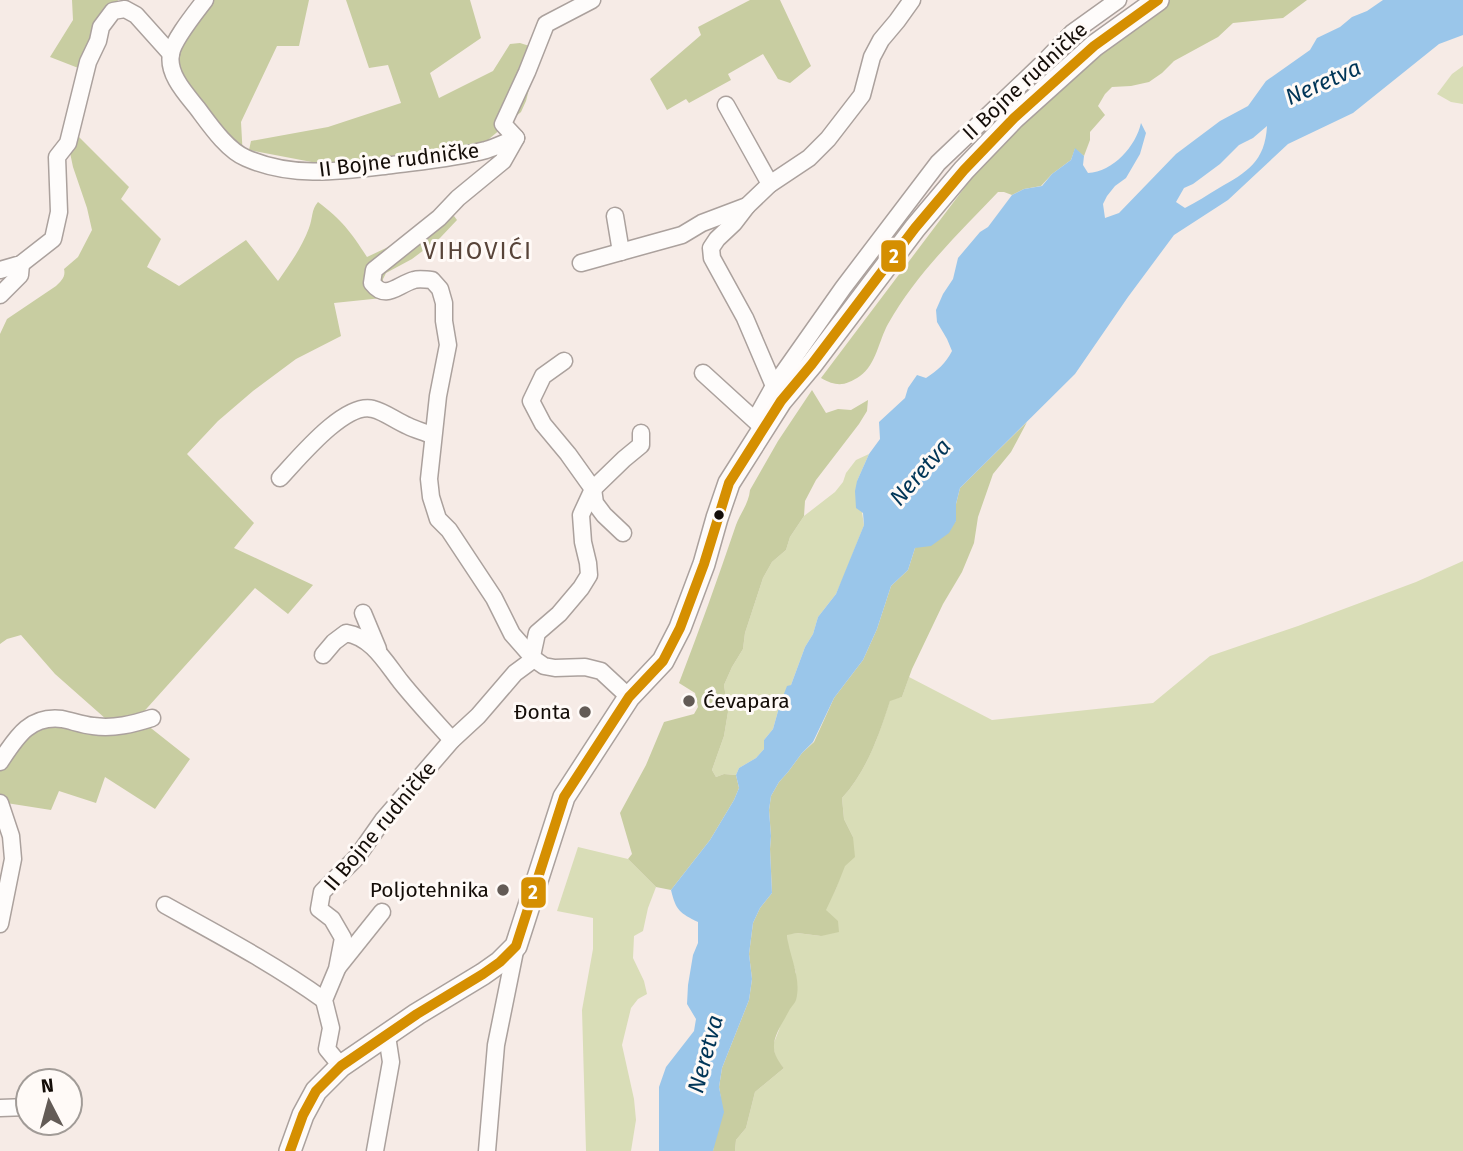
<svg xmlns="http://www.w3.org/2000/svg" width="1463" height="1151" viewBox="0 0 1463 1151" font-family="'Fira Sans',sans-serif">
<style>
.green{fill:#d9ddb7}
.forest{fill:#c8cda1}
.water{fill:#9ac6ea;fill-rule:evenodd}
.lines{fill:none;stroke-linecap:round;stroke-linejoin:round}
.street-casing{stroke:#aba19d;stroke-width:19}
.secondary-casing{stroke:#aba19d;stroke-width:24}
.street{stroke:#fefcfb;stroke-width:16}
.secondary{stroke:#fefcfb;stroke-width:21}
.bus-1-casing{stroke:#fffaf7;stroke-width:16}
.bus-1{stroke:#d58f01;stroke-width:10}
.bus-dot{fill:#140d08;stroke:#fffaf7;stroke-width:2.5}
.poi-dot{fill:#635b56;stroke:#fffaf7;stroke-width:2.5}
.labels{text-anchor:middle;stroke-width:6;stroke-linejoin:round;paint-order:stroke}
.street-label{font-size:21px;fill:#140d08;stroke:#fffaf7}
.poi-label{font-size:21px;fill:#140d08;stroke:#fffaf7;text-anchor:end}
.water-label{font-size:23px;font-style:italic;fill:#003557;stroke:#fffaf7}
.quarter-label{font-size:24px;letter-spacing:2px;fill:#584439;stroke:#fffaf7}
.line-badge{stroke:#fffaf7;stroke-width:2.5}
.badge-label{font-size:19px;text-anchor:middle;font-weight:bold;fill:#fff}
</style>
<rect width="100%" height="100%" fill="#f6ebe6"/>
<g class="green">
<path d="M1463 66V104L1451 102 1437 94 1452 74Z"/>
<path d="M869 454 857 481 864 525 844 576 836 594 818 617 813 634 805 647 791 685 780 704 773 729 764 740V749L756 758 739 768 736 775 724 774 716 777 712 770 724 736 728 712 724 685 732 667 743 649 745 633 763 578 772 562 786 550 790 537 804 516 835 492 843 482 846 473 856 460Z"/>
<path d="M1463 561V1151H735L736 1140 746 1128 755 1092 784 1068 776 1059 773 1045 779 1030 796 973 788 948 787 934 797 933 821 936 825 910 836 889 853 837 844 819 842 798C867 771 879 735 890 700L902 697 909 677 992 720 1153 703 1210 656 1298 626 1416 582Z"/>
<path d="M578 847 628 859 656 887 648 908 643 931 634 936 633 958 644 981 647 994 638 999 631 1008 622 1045 634 1099 636 1120 631 1151H586L582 1010 593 949V918L557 911Z"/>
</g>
<g class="forest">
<path d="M72 0H118L86 71 50 57 73 20Z"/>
<path d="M205 0H309L299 46H277L241 122 243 158 175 86 180 35Z"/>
<path d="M346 0H470L481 38 430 73 439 98 493 71 510 44 520 43 539 49 526 101 521 112 489 139 478 156 314 174 317 163 249 150 251 141 328 127 401 103 388 65 369 68Z"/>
<path d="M750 0H780L811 66 790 83 778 79 763 54 728 74 731 80 689 103 686 99 667 110 650 79 701 35 698 27Z"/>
<path d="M1158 0H1307L1283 18 1233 23 1218 37 1174 61 1162 73 1149 82 1131 86 1112 87 1105 94 1098 106 1105 115 1090 132V140L1084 156 1075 149 1071 160 1052 174 1041 186 1024 189 1012 195 1004 192H998C959 233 916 274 888 324 879 340 876 365 860 376 845 386 837 387 821 378L974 175 1016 123Z"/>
<path d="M71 129 129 187 121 199 161 239 147 267 179 286 246 240 278 281C290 264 302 247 309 228 313 218 311 210 318 202 342 220 351 232 367 257L454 216 457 220 440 238 412 259 386 273 383 279V286L392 297 334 303 341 336 296 359 253 391 218 421 187 454 254 523 234 548 313 585 288 614 255 588 139 717 142 721 190 759 155 809 105 777 96 803 59 791 51 810 0 802V752L43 719 115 727 55 674 21 635 7 639 0 644V334L7 319 56 286C61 281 66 277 64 269L78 257 92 230 87 208 73 167 68 143Z"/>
<path d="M812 390 826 413 838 409 851 410 868 400 867 411 859 424 816 480 805 501 804 516 790 537 786 550 772 562 763 578 745 633 743 649 732 667 724 685 728 712 724 736 712 770 716 777 724 774 736 775 739 788 734 800 710 840 671 890 656 887 628 859 632 854 620 813 646 765 664 722 694 714 698 707 695 693 679 683C699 631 718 578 736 525 740 514 749 503 750 490L778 441Z"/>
<path d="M1027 422 1011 452 993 474 978 517 974 543 962 572 943 604 912 669 902 697 890 701C879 735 867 771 842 798L844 819 853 837 855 857 845 866 836 889 826 910 838 921 839 932 821 936 797 933 787 935C789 956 802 978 796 1000 795 1003 792 1006 790 1009 778 1032 764 1046 784 1068L755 1092 746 1128 736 1140 735 1151H713L721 1099 719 1087 722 1068 749 1000 752 979 749 954 753 923 760 908 772 893 770 849 771 836 769 810 771 796 779 782 788 772 802 753 814 742 834 698 863 660 877 629 891 586 908 570 915 548 956 521V504L960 488Z"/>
</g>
<path class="water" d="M1383 0H1463V35L1439 44 1353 113 1288 144 1228 200 1174 235 1128 297 1075 374 960 488 956 504V521L949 533 931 546 915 548 908 570 891 586 877 629 863 660 834 698 813 742 802 753 788 772 779 782 771 796 769 810 771 836 770 849 772 893 760 908 753 923 749 954 752 979 749 1000 722 1068 719 1087 724 1112 713 1151H659V1087L666 1067 694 1031 696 1019 687 1004 688 985 693 955 698 943V922C680 913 676 911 671 890L710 840 734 800 739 788 736 775 739 768 756 758 764 749V740L773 729 780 704 787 686 791 685 805 647 813 634 818 617 836 594 864 525 863 513 856 508 855 491 857 481 869 454 880 439 879 422 905 398 908 388 917 375 926 378C937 371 946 363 952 351L947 339 937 322 936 310 943 294 953 279 958 258 980 232 988 227 1012 195 1024 189 1042 186 1052 174 1071 160 1075 148 1084 156 1083 165 1088 173C1113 172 1136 146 1141 123L1146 133 1140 154 1126 178 1115 186 1107 196 1103 204 1105 218 1119 213 1176 154 1220 121 1248 106 1266 81 1310 50 1317 38 1340 27 1352 17 1367 11ZM1267 126C1265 162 1247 172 1219 188 1207 195 1197 202 1185 208L1176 202 1184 188 1193 184 1220 164 1239 145 1253 138Z"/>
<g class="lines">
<defs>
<g id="street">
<path d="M205 0C196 12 173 40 171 54 167 74 186 94 198 109 210 125 227 150 246 158 294 179 342 171 392 165 423 161 456 158 486 150 496 147 506 142 516 138L503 161 458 198 439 218 374 270 372 283C386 301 397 285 414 280 420 278 426 280 432 280L440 289 444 303V321L448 345 438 396 429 479 431 497 438 519 449 530 494 598 512 634 534 659 544 666 555 668 585 667 601 671 629 697"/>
<path d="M726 105 770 184"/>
<path d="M516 138 503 124 527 72 546 24 592 0"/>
<path d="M747 206 734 223 717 239 711 248 712 258 745 318 777 393"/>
<path d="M615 216 621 252"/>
<path d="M581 263 682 235 702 223 747 206 770 184 809 158 828 139 862 95 872 57 881 40 897 21 912 0"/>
<path d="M0 270 21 264 53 239 59 212 57 157 68 143 88 62 98 41 101 27 113 11 125 9 136 15 171 54"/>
<path d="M0 295 20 275 21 264"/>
<path d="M564 361 543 376 531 401 543 424 568 454 593 489 595 503 604 515 623 533"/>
<path d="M703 373 760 425"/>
<path d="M755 420 774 386 843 288 938 163 1041 65 1072 33 1118 0"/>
<path d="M280 478C298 459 345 401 373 409 385 412 396 421 408 426 416 430 425 432 433 436"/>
<path d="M363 613 378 649"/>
<path d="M323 655 334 642 346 633C372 637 386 663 401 682 417 702 435 721 452 740"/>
<path d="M532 656 537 633 559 614 581 588 589 575 588 563 583 542 581 515 593 489 624 459 641 445V433"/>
<path d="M0 762C16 738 29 715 62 719 72 721 83 725 93 726 114 729 133 724 152 718"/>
<path d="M0 803 11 836 13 859 0 924"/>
<path d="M165 905C219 935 274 964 324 1000"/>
<path d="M338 967 382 912"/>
<path d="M341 1066 327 1049 331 1028 324 1000 337 969 343 938 332 919 319 909 322 892 357 857 383 820 452 740 478 716 515 673 534 659"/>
<path d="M0 1108 28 1107"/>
<path d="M375 1151 391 1062 387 1036"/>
<path d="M487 1151 496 1045 516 946"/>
</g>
<path id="secondary" d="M290 1151 303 1115 316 1091 341 1066 417 1014 483 974 500 962 516 946 564 797 629 697 663 661 680 628 704 564 717 518 729 483 781 401 812 364 915 228 964 170 1014 118 1094 46 1158 0"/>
</defs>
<use href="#street" class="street-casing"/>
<use href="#secondary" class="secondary-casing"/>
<use href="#street" class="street"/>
<use href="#secondary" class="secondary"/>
<defs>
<path id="bus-1" d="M290 1151 303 1115 316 1091 341 1066 417 1014 483 974 500 962 516 946 564 797 629 697 663 661 680 628 704 564 729 483 781 401 812 364 915 228 964 170 1014 118 1094 46 1158 0"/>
</defs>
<use href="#bus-1" class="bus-1-casing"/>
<use href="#bus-1" class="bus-1"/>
</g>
<circle class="bus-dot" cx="719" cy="515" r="6"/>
<g class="poi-dot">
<circle cx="689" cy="701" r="7"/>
<circle cx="585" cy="712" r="7"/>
<circle cx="503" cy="890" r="7"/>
</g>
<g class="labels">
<g class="street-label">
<text transform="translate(1025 81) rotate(-43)" y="7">II Bojne rudničke</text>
<text transform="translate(399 160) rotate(-7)" y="7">II Bojne rudničke</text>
<text transform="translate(380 826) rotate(-50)" y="7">II Bojne rudničke</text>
</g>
<g class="poi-label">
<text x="703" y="708" text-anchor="start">Ćevapara</text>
<text x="571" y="719">Đonta</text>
<text x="489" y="897">Poljotehnika</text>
</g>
<g class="water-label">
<text transform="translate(1323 82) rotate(-24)" y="8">Neretva</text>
<text transform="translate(920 472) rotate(-49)" y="8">Neretva</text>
<text transform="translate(705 1054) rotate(-75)" y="8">Neretva</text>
</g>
<g class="quarter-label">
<text x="478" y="259">VIHOVIĆI</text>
</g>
</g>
<g class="line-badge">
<rect x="880" y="239" width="27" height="34" rx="7" fill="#d58f01"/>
<rect x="520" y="876" width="27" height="33" rx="7" fill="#d58f01"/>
</g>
<g class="badge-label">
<text x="894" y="263">2</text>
<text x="533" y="899">2</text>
</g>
<g transform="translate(49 1102) rotate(354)"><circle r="33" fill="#fffaf7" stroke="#a19b97" stroke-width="2"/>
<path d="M0-5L12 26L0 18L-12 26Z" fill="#635b56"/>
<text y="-10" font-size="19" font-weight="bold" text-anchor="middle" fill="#140d08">N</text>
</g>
</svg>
